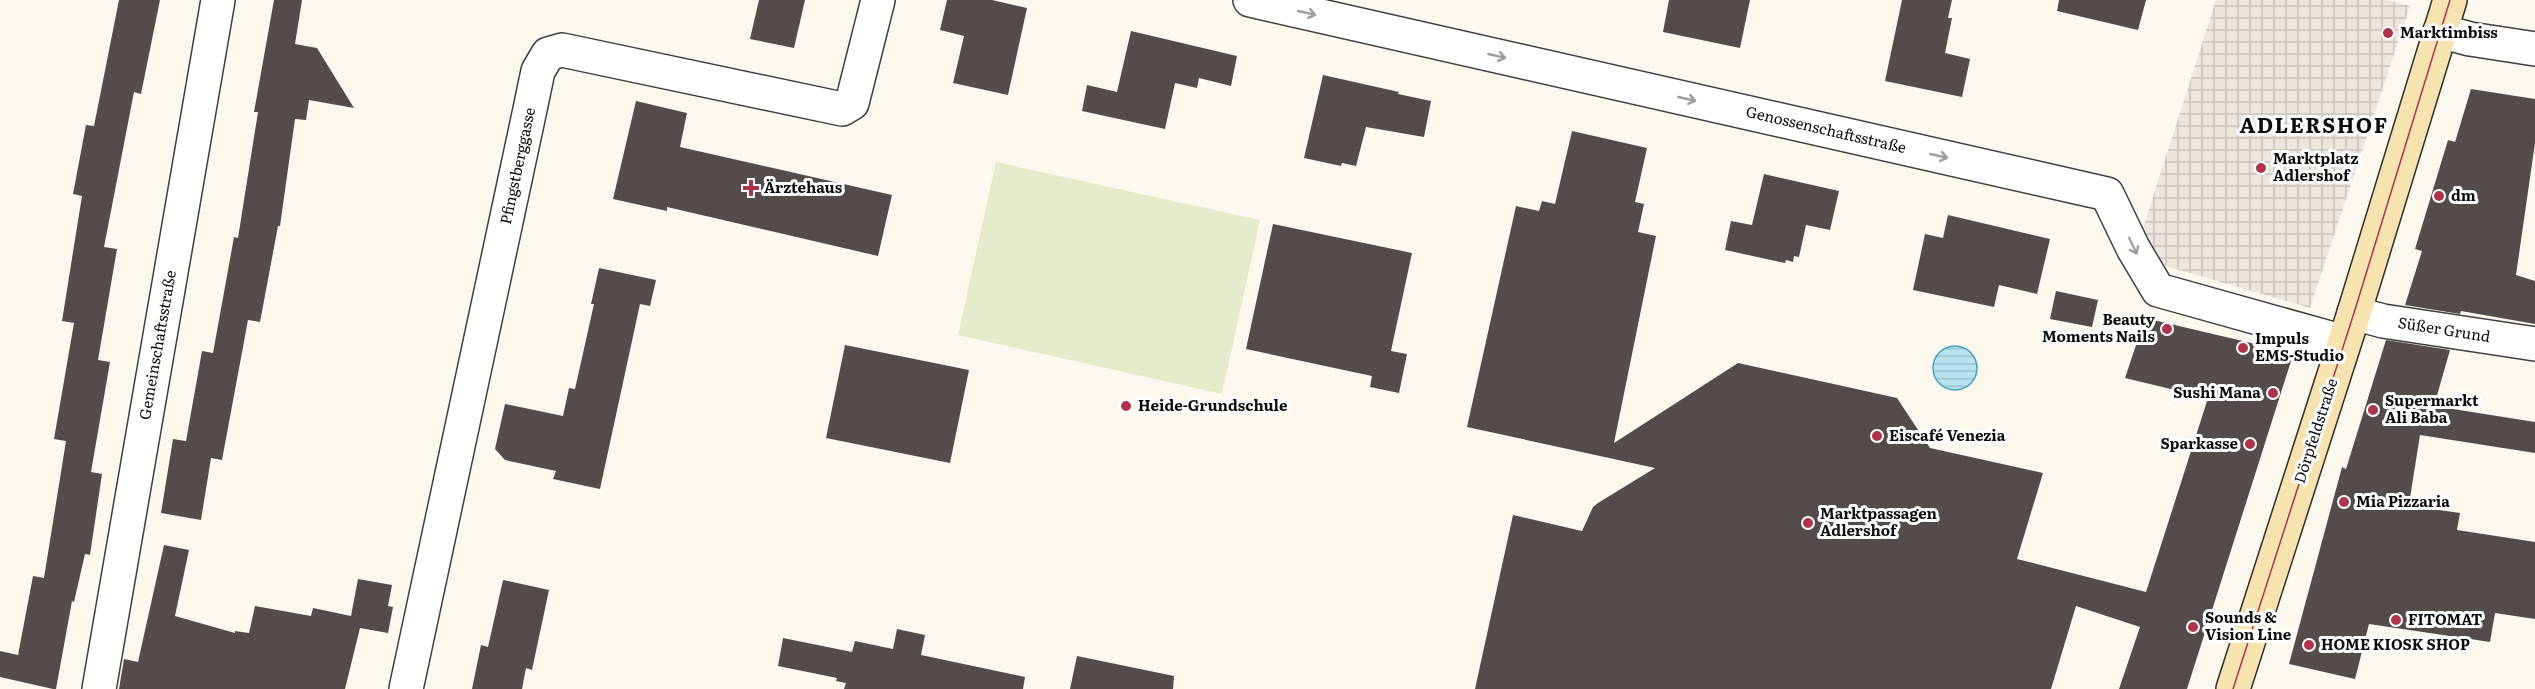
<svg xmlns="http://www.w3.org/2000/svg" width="2535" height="689" viewBox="0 0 2535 689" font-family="Literata,serif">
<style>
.pitch{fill:#e6eccb}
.plaza{fill:url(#plaza-grid)}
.water{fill:url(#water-rules);stroke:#45a2bf;stroke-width:1.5}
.building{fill:#544c4a}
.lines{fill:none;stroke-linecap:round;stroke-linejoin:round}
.street-casing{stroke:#3f3f3f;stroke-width:36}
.secondary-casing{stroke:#2e2e2e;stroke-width:36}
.street{stroke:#fff;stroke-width:33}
.secondary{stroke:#f7e3af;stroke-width:33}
.tram{stroke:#ae334c;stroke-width:1.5}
.oneway{stroke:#9e9e9e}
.poi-dot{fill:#ae334c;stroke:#fff;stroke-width:2}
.labels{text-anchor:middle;stroke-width:6;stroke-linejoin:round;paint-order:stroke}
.poi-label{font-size:15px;font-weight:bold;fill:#0c0c0c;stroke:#fff;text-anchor:start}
.street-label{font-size:15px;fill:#0c0c0c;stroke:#fff}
.district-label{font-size:21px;font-weight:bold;letter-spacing:1.5px;fill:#0c0c0c;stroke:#fff}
</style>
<defs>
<pattern id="plaza-grid" width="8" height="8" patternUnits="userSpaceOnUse" patternTransform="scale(1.5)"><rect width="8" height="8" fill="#ece6dd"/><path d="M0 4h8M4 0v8" fill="none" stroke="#c9c4bc"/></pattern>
<pattern id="water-rules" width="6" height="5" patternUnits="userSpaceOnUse" patternTransform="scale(1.5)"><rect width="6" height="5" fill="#b7e3f0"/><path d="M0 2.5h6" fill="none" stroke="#9cc2cd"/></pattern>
</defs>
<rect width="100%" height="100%" fill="#fdf8ed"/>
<path class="pitch" d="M996 162 1260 220 1222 394 958 335Z"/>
<path class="plaza" d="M2216 0H2389L2410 6 2310 308 2162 265 2143 228Z"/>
<circle class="water" cx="1955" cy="368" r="22"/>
<g class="building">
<path d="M119 0H160L141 94 134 92 104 247 117 249 98 360 110 362 91 472 102 474 90 555 85 554 74 602 72 601 56 689H53L0 677V651L18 655 33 576 44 578 66 441 54 439 74 323 62 321 82 196 73 194 86 125 94 126Z"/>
<path d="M274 0H302L295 44 317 48 354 108 309 100 306 120 295 119 280 226H278L260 322 248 320 222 460 211 458 201 520 161 513 173 439 186 441 202 351 213 353 234 237 238 238 258 112H254Z"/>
<path d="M759 0H805L794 48 750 39Z"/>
<path d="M947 0H992L1027 8 1008 95 953 83 964 36 940 30Z"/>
<path d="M1669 0H1750L1740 48 1663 32Z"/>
<path d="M1902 0H1952L1948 18H1952L1945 53 1970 59 1962 97 1885 81Z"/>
<path d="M2059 0H2146L2138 30 2057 11Z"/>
<path d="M1131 31 1237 56 1231 86 1199 78 1197 88 1175 83 1165 129 1082 111 1087 85 1117 92Z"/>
<path d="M1323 75 1399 92 1398 94 1431 101 1424 137 1366 127 1356 166 1342 163 1341 166 1304 158Z"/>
<path d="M2471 89 2535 99V143L2516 275 2535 281V324L2461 311 2460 314 2405 305 2422 251 2415 249 2448 140 2455 142Z"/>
<path d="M636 101 687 113 680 147 892 195 878 256 667 207V211L613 199Z"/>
<path d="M1572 131 1647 148 1635 202 1644 204 1638 232 1656 236 1614 443 1738 363 1897 398 1930 448 2043 473 2017 559 2146 592 2208 398 2125 378 2145 318 2264 346 2262 351 2292 358 2187 689H2119L2140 627 2076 606 2051 689H1475L1513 515 1582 531 1593 507 1598 503 1655 468 1467 427 1516 206 1539 211 1542 201 1555 204Z"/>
<path d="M1764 174 1839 191 1830 230 1806 225 1799 257 1794 256 1793 262 1786 260 1785 263 1725 250 1731 221 1752 225Z"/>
<path d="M1948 215 2050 239 2037 294 1999 285 1994 307 1913 290 1925 234 1943 238Z"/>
<path d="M1273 224 1412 253 1391 351 1407 354 1399 393 1370 387 1372 376 1246 349Z"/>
<path d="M599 268 656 280 650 306 640 304 600 489 553 479 556 471 505 460 495 449 505 404 563 416 569 388 575 389 594 304H591Z"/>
<path d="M2056 291 2098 300 2092 327 2050 319Z"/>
<path d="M2386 340 2450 350 2434 406 2535 422V453L2420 435 2410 498 2440 502 2439 510 2460 513 2457 530 2535 542V619L2495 613 2490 642 2369 624 2355 679 2289 664 2342 467 2346 469Z"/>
<path d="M845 345 969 370 950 463 826 438Z"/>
<path d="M164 545 189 550 175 616 235 633V631L249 633 255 606 311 616 313 608 351 616 358 579 392 585 388 606 393 607 388 633 360 628 345 689H119L124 659 138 662Z"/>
<path d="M503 580 549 590 532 670 526 668 522 689H472L481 645 488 647Z"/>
<path d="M897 629 925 635 921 655 1025 677 1023 689H844L846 683 836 681 837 678 778 666 783 638 852 652 855 641 893 649Z"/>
<path d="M1077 656 1174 676 1173 689H1070Z"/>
</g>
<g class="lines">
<defs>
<g id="street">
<path d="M1250 0 2107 194 2133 248 2158 290 2344 342"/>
<path d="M2440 31 2470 39 2535 49"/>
<path d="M2354 313 2383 321 2535 344"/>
<path d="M99 689 218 0"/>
<path d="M406 689 529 114 538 71 548 54 562 50 842 109 852 103 878 0"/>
</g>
<path id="secondary" d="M2233 689 2354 313 2450 0"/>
</defs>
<use href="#street" class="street-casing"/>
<use href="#secondary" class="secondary-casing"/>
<use href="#street" class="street"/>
<use href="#secondary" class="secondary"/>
<path class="tram" d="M2233 689 2354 313 2450 0"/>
</g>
<defs><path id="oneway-shaft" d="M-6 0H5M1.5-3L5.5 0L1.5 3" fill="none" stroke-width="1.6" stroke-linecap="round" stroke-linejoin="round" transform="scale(1.5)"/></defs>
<g class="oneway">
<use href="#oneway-shaft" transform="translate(1307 13) rotate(13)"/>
<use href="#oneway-shaft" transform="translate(1497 56) rotate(13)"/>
<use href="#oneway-shaft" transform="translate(1687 99) rotate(13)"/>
<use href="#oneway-shaft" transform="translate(1939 156) rotate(13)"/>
<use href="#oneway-shaft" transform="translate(2133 246) rotate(65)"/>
</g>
<g class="poi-dot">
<circle cx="2388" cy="33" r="6"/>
<circle cx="2261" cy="168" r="6"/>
<path d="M748 179h6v6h6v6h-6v6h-6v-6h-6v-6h6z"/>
<circle cx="2439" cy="196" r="6"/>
<circle cx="2167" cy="329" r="6"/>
<circle cx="2243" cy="348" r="6"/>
<circle cx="2273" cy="393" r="6"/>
<circle cx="1126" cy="406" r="6"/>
<circle cx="2373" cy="410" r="6"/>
<circle cx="1877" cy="436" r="6"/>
<circle cx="2250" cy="444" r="6"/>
<circle cx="2344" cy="502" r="6"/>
<circle cx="1808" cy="523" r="6"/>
<circle cx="2396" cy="620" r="6"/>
<circle cx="2193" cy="627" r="6"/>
<circle cx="2309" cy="645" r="6"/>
</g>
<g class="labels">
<g class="poi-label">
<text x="2400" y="38">Marktimbiss</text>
<text x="2273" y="164">Marktplatz<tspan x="2273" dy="17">Adlershof</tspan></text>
<text x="764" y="193">Ärztehaus</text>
<text x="2451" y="201">dm</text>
<text x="2155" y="325" text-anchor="end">Beauty<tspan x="2155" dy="17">Moments Nails</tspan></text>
<text x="2255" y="344">Impuls<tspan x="2255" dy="17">EMS-Studio</tspan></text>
<text x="2261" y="398" text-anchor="end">Sushi Mana</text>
<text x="2385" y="406">Supermarkt<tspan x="2385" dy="17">Ali Baba</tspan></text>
<text x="1138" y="411">Heide-Grundschule</text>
<text x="1889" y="441">Eiscafé Venezia</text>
<text x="2238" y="449" text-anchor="end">Sparkasse</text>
<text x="2356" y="507">Mia Pizzaria</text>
<text x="1820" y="519">Marktpassagen<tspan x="1820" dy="17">Adlershof</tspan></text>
<text x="2205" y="623">Sounds &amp;<tspan x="2205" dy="17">Vision Line</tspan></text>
<text x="2408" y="625">FITOMAT</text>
<text x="2321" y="650">HOME KIOSK SHOP</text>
</g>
<g class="street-label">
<text transform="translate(1826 130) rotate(13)" y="5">Genossenschaftsstraße</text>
<text transform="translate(518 166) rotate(-78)" y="5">Pfingstberggasse</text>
<text transform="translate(2444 330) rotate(9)" y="5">Süßer Grund</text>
<text transform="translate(158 345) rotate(-80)" y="5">Gemeinschaftsstraße</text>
<text transform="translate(2316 431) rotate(-72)" y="5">Dörpfeldstraße</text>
</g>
<g class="district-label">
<text x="2314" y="133">ADLERSHOF</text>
</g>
</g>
</svg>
